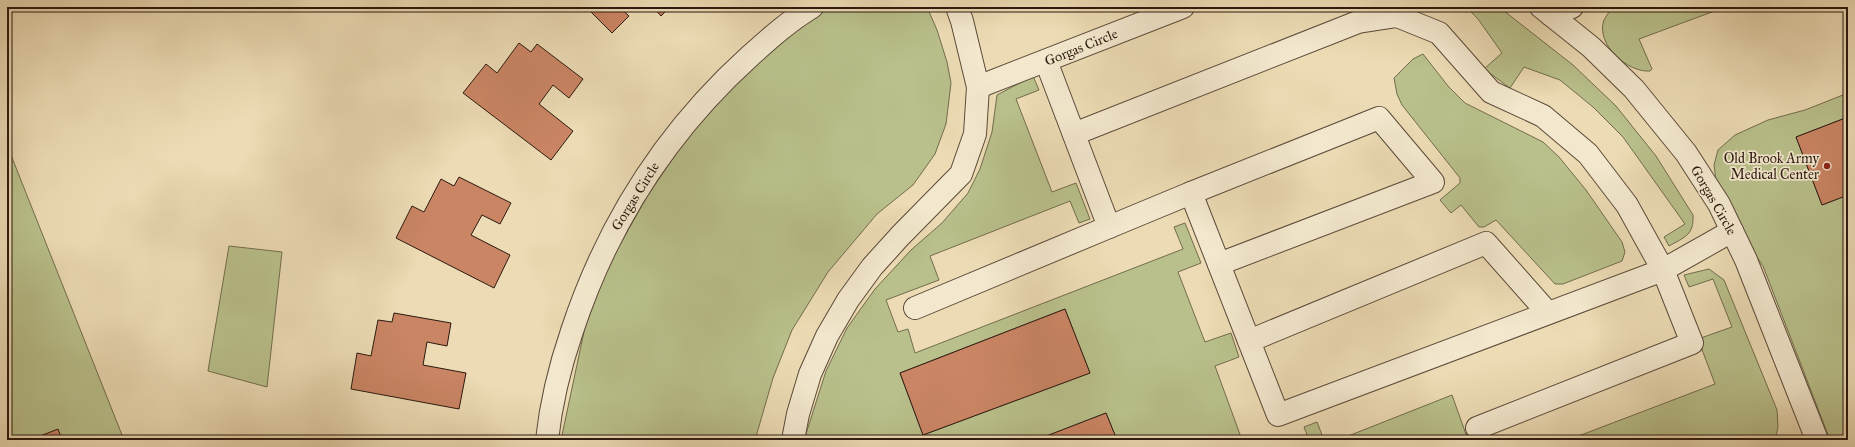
<svg xmlns="http://www.w3.org/2000/svg" width="1855" height="447" viewBox="0 0 1855 447" font-family="'IM FELL Great Primer',serif">
<style>
.green{fill:#b9c08b;stroke:#726c4e;fill-rule:evenodd}
.building{fill:#ca8564;stroke:#2b1910}
.lines{fill:none;stroke-linecap:round;stroke-linejoin:round}
.minor-casing{stroke:#5b4a39;stroke-width:24}
.minor{stroke:#f3e8ce;stroke-width:22}
.poi-dot{fill:#8f2418;stroke:#f3e8ce;stroke-width:1.5}
.labels{text-anchor:middle;stroke-width:3.5;stroke-linejoin:round;paint-order:stroke}
.street-label{font-size:14px;fill:#2b1910;stroke:#f3e8ce}
.poi-label{font-size:14px;fill:#2b1910;stroke:#f3e8ce;text-anchor:end}
</style>
<rect width="100%" height="100%" fill="#ecdbb4"/>
<filter id="stains"><feTurbulence type="fractalNoise" baseFrequency=".005" numOctaves="4"/><feColorMatrix values="0 0 0 0 .2 0 0 0 0 .09 0 0 0 0 .02 0 0 0 .5 -.17"/></filter>
<radialGradient id="worn" r=".72"><stop offset=".6" stop-color="#630" stop-opacity="0"/><stop offset="1" stop-color="#630" stop-opacity=".3"/></radialGradient>
<g class="green">
<path d="M830 7H927L937 30 947 62 951 83 946 124 935 154 913 185 877 214 828 272 792 330 773 378 755 440H561L585 327 609 264 648 195 689 135 736 83 790 34Z"/>
<path d="M1466 7H1499L1573 65 1616 106 1656 156 1693 215C1694 235 1685 237 1669 246L1664 237 1685 224 1623 137 1593 107 1560 80 1524 67 1510 88 1484 69 1502 53 1478 19Z"/>
<path d="M1612 7H1719L1720 9 1639 39 1652 69 1650 71C1628 73 1595 44 1604 20 1606 16 1610 11 1612 7Z"/>
<path d="M1423 54 1448 86 1465 103 1543 142 1559 157 1586 190 1622 242 1625 252 1622 261 1563 284H1555L1496 220 1484 227H1479L1461 205 1451 213 1440 200 1460 183V178L1402 105 1397 94 1394 78 1413 59Z"/>
<path d="M1033 76 1039 90 1016 99 1052 192 1076 183 1090 219 1079 223 1070 201 930 256 939 280 886 300 898 332 908 329 915 353 1183 249 1174 227 1185 223 1201 263 1178 272 1205 342 1231 333 1239 357 1215 366 1242 440H1117L1106 413 1036 440H804L826 371 847 328 875 289 911 250 942 223 968 193 980 169 992 132 997 95ZM1065 309 1090 373 923 435 900 373Z"/>
<path d="M1848 93V117L1796 137 1822 205 1848 195V440H1830L1763 266 1750 247 1716 181 1714 165 1718 150 1735 135 1768 120 1805 110Z"/>
<path d="M7 145 124 440H7Z"/>
<path d="M229 246 282 252 267 387 208 371Z"/>
<path d="M1709 269 1724 280 1777 410 1778 427 1775 440H1568L1715 384 1698 339 1732 327 1713 279 1689 287 1684 275Z"/>
<path d="M1452 395 1468 440H1338Z"/>
<path d="M1317 422 1324 440H1309L1304 427Z"/>
</g>
<g class="building">
<path d="M586 7H619L629 16 612 33Z"/>
<path d="M653 7H670L661 16Z"/>
<path d="M519 43 531 52 537 44 583 79 569 98 553 85 539 104 573 131 551 160 463 93 486 64 497 73Z"/>
<path d="M1848 117V195L1822 205 1796 137Z"/>
<path d="M459 177 511 203 500 224 482 215 471 235 510 255 494 288 396 238 412 206 424 212 441 179 454 186Z"/>
<path d="M1065 309 1090 373 923 435 900 373Z"/>
<path d="M394 313 451 323 447 346 427 342 423 365 466 373 459 409 351 389 357 353 371 356 378 320 392 322Z"/>
<path d="M1106 413 1117 440H1036Z"/>
<path d="M58 429 62 440H30Z"/>
</g>
<g class="lines">
<defs>
<g id="minor">
<path d="M1541 7 1591 47 1634 89 1686 153 1719 204 1746 260 1817 440"/>
<path d="M1551 15 1572 7"/>
<path d="M1046 61 1109 227 1191 193 1278 415 1663 270 1732 231"/>
<path d="M978 87 1183 7"/>
<path d="M1074 134 1358 22 1397 16 1439 33 1491 92 1543 116 1588 154 1627 205 1663 270 1692 343 1477 428"/>
<path d="M1191 193 1379 118 1433 182 1219 264"/>
<path d="M915 308 1109 227"/>
<path d="M1249 341 1486 243 1548 313"/>
<path d="M547 440C551 403 560 366 572 331 607 225 667 131 750 56 770 38 789 21 812 7"/>
<path d="M793 440 798 414 810 374 827 336 848 300 872 267 900 236 961 174 975 134 978 87 962 21 957 7"/>
</g>
</defs>
<use href="#minor" class="minor-casing"/>
<use href="#minor" class="minor"/>
</g>
<circle class="poi-dot" cx="1827" cy="166" r="4"/>
<g class="labels">
<g class="street-label">
<text transform="translate(1081 47) rotate(-22)" y="5">Gorgas Circle</text>
<text transform="translate(635 196) rotate(-58)" y="5">Gorgas Circle</text>
<text transform="translate(1714 200) rotate(60)" y="5">Gorgas Circle</text>
</g>
<g class="poi-label">
<text x="1819" y="163">Old Brook Army<tspan x="1819" dy="16">Medical Center</tspan></text>
</g>
</g>
<rect width="1855" height="447" fill="none" stroke="#ecdbb4" stroke-width="24"/>
<rect x="8" y="8" width="1839" height="431" fill="none" stroke="#2b1910" stroke-width="2"/>
<rect x="12" y="12" width="1831" height="423" fill="none" stroke="#2b1910"/>
<rect width="100%" height="100%" filter="url(#stains)"/>
<rect width="100%" height="100%" fill="url(#worn)"/>
</svg>
